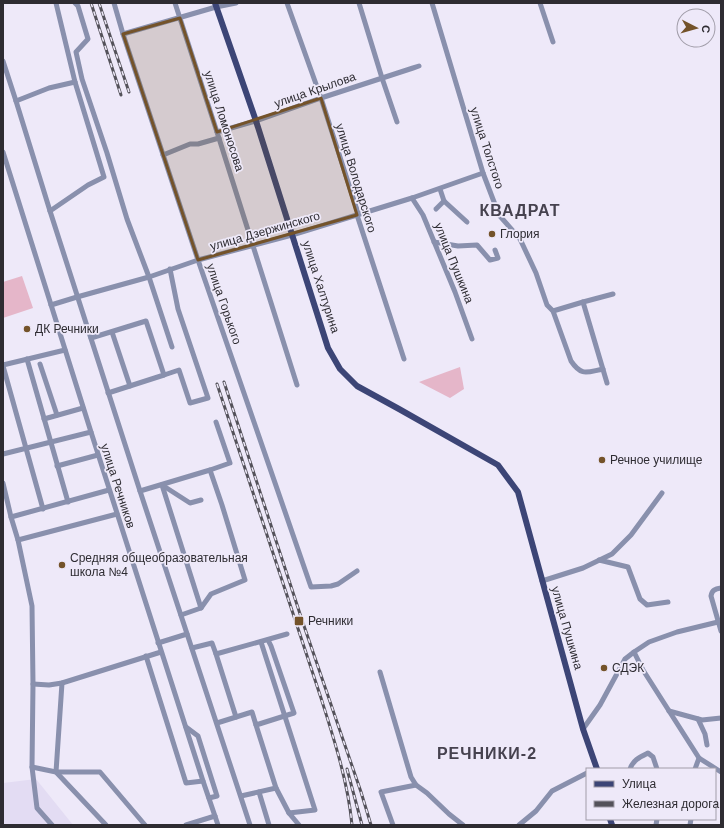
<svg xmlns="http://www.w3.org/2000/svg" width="724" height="828" font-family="Arial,sans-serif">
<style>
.built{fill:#e3dcf3}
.green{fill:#e5b6c9}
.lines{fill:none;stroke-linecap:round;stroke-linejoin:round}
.minor{stroke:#8990ad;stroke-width:5}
.major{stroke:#3c4576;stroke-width:6}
.rail-casing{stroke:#54525a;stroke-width:3}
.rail{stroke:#eee9f9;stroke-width:1.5;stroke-dasharray:4.5;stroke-linecap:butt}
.marked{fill:#74532a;fill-opacity:0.2;stroke:#74532a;stroke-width:3;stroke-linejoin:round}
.poi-dot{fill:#74532a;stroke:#eee9f9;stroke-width:1.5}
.labels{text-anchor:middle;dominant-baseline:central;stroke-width:3.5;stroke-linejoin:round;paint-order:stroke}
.street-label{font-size:12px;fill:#2e2c32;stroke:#eee9f9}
.poi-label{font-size:12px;fill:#2e2c32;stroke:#eee9f9;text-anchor:start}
.district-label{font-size:16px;font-weight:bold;letter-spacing:1px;fill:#46424f;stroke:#eee9f9}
</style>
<rect width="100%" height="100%" fill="#eee9f9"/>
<!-- built -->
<path class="built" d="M 36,779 L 73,825 L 3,825 L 3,783 Z"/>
<!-- green -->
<g class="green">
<path d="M 22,276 L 33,308 L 3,318 L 3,282 Z"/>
<path d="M 460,367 L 464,389 L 450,398 L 419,382 Z"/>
</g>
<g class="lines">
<!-- minor -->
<g class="minor">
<path d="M 75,3 L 78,6 L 88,39 L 76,52 L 82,79 L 107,153 L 127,219 L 149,277 L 172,347"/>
<path d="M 114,3 L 123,34 L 198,260 L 311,587 L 331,586 L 338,584 L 357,571"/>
<path d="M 175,3 L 217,132 L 297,385"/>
<path d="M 287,3 L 321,98 L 358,213 L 357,215 L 404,359"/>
<path d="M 359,3 L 382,78 L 397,122"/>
<path d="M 432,3 L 483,173 L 499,215 L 520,239 L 536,273 L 547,305 L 553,311 L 571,361 C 582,377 587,372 603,369"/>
<path d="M 540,3 L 553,42"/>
<path d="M 123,34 L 216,7 L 236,3"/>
<path d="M 3,61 L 16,101 L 50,211 L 140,491 L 250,825"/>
<path d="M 16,101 L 49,88 L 75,82"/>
<path d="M 217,132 L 256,121 L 321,98 L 413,68 L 419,66"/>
<path d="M 3,152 L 91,432 L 203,781 L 218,825"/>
<path d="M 163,155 L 190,144 L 198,144 L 219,138"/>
<path d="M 440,189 L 444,201 L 467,222"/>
<path d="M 412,198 L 423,215 L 455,292 L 472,339"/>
<path d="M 436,209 L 444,201"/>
<path d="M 50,211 L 88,185 L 104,177 L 75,82 L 56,3"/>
<path d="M 434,242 L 458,246 L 477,245 L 490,260 L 498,258 L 495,250"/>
<path d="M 583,302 L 607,383"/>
<path d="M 51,305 L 77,297 L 149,277 L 198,260 L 292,235 L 412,198 L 483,173"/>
<path d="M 553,311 L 583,302 L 613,294"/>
<path d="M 112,332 L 130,386"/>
<path d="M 91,338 L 146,321 L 164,375 L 108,393"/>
<path d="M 27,359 L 68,502"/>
<path d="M 40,364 L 57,415"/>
<path d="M 3,365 L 65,350"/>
<path d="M 3,366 L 43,509"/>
<path d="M 164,375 L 179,370 L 190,403 L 208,398 L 178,309 L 170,269"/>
<path d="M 44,419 L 83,408"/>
<path d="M 3,454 L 91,432"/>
<path d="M 57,466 L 98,455"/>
<path d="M 210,470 L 230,463 L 216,422"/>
<path d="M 3,483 L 11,517 L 18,540"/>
<path d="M 162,485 L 201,608"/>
<path d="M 162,485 L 190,503 L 201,500"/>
<path d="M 140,491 L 210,470 L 222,505 L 245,580 L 211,594 L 201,608 L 181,615"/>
<path d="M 11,517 L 109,490"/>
<path d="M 599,560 L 628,567 L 640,599 L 647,605 L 668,602"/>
<path d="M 542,581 L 583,568 L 612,554 L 631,535 L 662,493"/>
<path d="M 721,588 C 715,589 712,590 711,596 L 721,631"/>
<path d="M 158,643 L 187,634"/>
<path d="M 192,648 L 212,643 L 216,654 L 287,634"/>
<path d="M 634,652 L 643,670 L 699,758 L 721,772"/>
<path d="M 216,654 L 236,717"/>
<path d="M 146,656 L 186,783 L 203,781"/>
<path d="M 380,672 L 411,777 L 416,785 L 427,793 L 449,814 L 463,825"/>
<path d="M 62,683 L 56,772 L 100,772 L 145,825"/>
<path d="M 33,684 L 49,685 L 62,683 L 161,652"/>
<path d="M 669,711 L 702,720 L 721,718"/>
<path d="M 698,719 L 705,734 L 707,745"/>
<path d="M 217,723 L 252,712 L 256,725 L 294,713 L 271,646 L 268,640"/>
<path d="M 256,725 L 276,788"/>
<path d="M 186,727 L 198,736 L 217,796 L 209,798"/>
<path d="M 583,729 L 600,705 L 625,659 L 634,652 L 649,642 L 677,632 L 718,622"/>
<path d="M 32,767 L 56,772 L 106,825"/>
<path d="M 630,769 C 633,760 640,757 648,753 L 653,757 L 657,769"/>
<path d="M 695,769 L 699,758"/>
<path d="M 259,792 L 269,825"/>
<path d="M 241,796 L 276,788 L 289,813 L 315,810 L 261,642"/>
<path d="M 289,813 L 299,825"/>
<path d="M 52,825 L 37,808 L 32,767 L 33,684 L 32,606 L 18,540 L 117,514"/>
<path d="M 186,825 L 215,816"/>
<path d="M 393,825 L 381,792 L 416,785"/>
<path d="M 519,825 L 536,811 L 552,791 L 587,773"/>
<path d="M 656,825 L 657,819"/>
<path d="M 690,825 L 691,819"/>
</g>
<!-- major -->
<g class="major">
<path d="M 215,3 L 256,121 L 328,348 L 340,369 L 357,386 L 399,409 L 498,465 L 518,492 L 583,729 L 597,769"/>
<path d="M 610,819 L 612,825"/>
</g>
<defs>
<g id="rail">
<path d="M 91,3 L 121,95"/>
<path d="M 99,3 L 129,92"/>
<path d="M 224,382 L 302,620 L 361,792 L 371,825"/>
<path d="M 217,384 L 321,698 C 334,739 348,782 352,825"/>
<path d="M 347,769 L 362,825"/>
</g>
</defs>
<!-- rail casing -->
<use href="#rail" class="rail-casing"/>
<!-- rail -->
<use href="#rail" class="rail"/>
</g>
<!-- marked area -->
<path class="marked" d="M 180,18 L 217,132 L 321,98 L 357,215 L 198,260 L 123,34 Z"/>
<!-- markers -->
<g class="poi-dot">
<circle cx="492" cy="234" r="4"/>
<circle cx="27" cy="329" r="4"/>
<circle cx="602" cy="460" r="4"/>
<circle cx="62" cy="565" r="4"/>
<rect x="294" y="616" width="10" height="10" rx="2"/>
<circle cx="604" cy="668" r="4"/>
</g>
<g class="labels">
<!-- street labels -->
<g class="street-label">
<text transform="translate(315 90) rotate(-19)">улица Крылова</text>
<text transform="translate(224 121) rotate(72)">улица Ломоносова</text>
<text transform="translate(487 148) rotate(72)">улица Толстого</text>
<text transform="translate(356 178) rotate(73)">улица Володарского</text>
<text transform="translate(265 231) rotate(-16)">улица Дзержинского</text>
<text transform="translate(454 263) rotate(68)">улица Пушкина</text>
<text transform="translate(321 287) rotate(72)">улица Халтурина</text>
<text transform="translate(224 304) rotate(71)">улица Горького</text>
<text transform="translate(118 486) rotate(72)">улица Речников</text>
<text transform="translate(567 628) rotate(74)">улица Пушкина</text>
</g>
<!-- poi labels -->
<g class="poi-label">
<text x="500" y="234">Глория</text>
<text x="35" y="329">ДК Речники</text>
<text x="610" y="460">Речное училище</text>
<text x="70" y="558">Средняя общеобразовательная<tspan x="70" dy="14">школа №4</tspan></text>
<text x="308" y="621">Речники</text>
<text x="612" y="668">СДЭК</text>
</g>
<!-- district labels -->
<g class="district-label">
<text x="520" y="210">КВАДРАТ</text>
<text x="487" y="753">РЕЧНИКИ-2</text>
</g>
</g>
<!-- border -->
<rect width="724" height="828" fill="none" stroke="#2e2c32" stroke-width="8"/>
<!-- legend -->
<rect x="586" y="768" width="130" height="52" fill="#eee9f9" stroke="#a19da9"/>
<rect x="594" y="781" width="20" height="6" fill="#3c4576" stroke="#a19da9"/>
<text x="622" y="788" font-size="12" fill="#2e2c32">Улица</text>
<rect x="594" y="801" width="20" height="6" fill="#54525a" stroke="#a19da9"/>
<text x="622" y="808" font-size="12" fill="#2e2c32">Железная дорога</text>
<!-- north arrow -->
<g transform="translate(696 28) rotate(96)"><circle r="19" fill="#eee9f9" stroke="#a19da9"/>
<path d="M0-3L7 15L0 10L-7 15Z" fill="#74532a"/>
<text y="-6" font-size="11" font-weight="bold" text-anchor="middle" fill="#2e2c32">С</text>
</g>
</svg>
